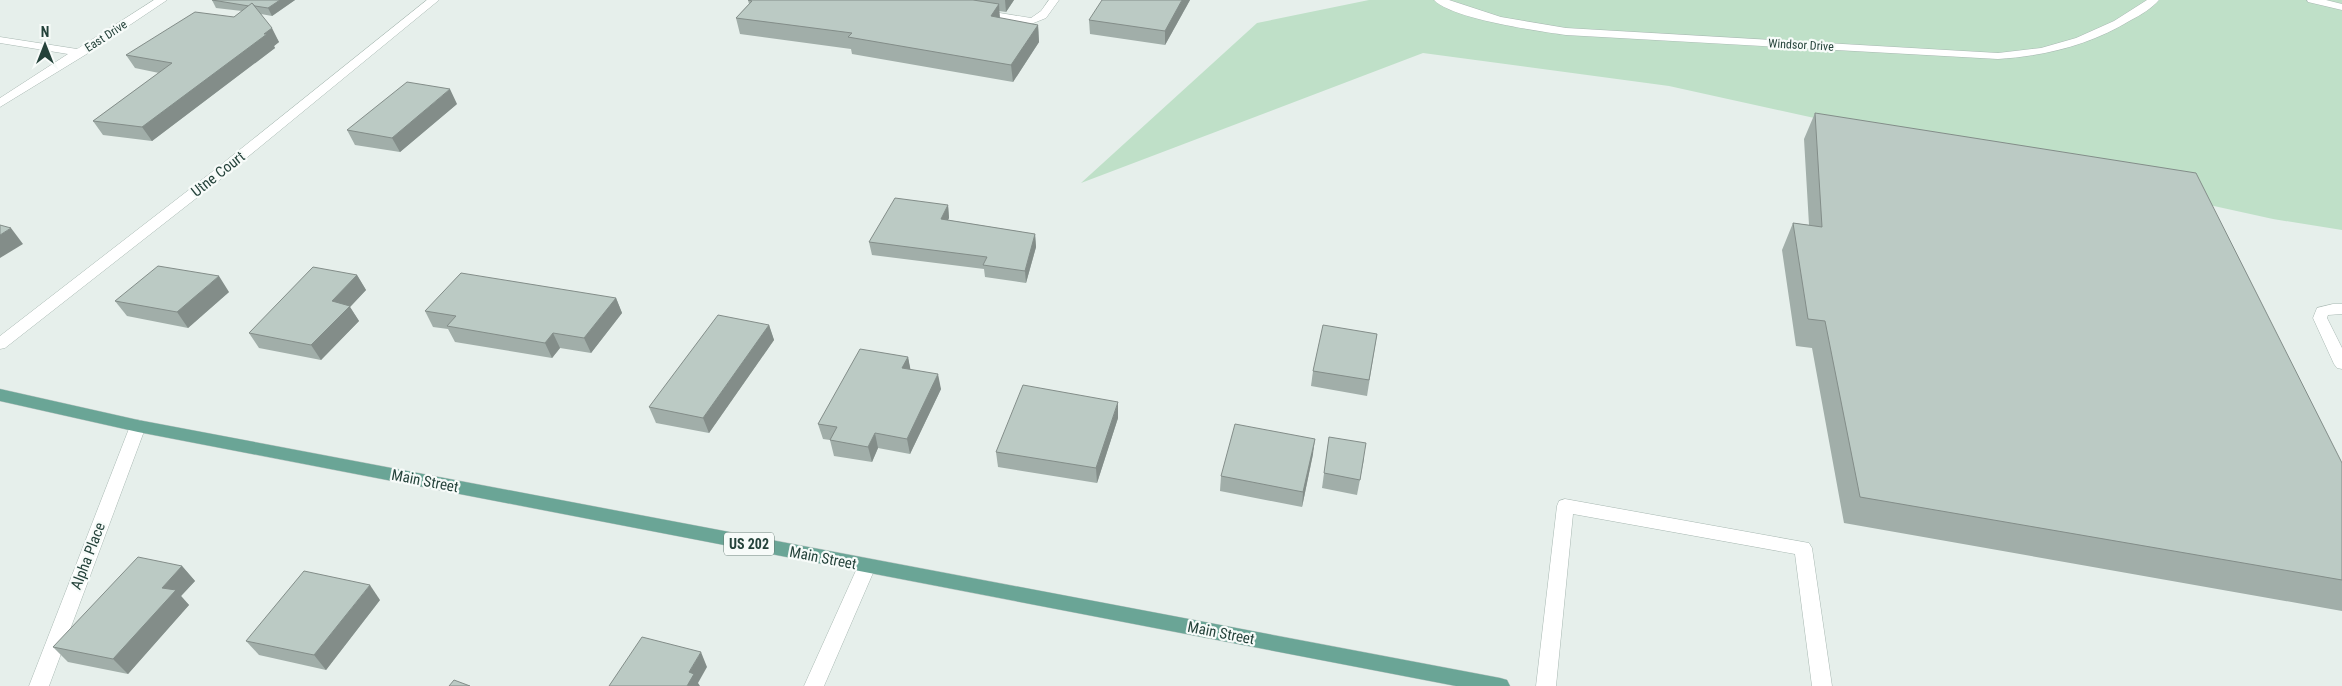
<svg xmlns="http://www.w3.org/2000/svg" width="2342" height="686" font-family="'Roboto Condensed',sans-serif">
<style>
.green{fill:#bfe0c8}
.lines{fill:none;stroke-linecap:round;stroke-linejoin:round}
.minor-casing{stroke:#a8b8b2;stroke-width:1}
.major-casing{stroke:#c2cac8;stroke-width:1}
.minor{fill:#fff;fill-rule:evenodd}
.major{fill:#6aa596;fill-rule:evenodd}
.wall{fill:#a1aea9}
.shaded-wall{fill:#838d89}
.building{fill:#bbcac4;stroke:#838d89}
.labels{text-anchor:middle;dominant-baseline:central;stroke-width:4.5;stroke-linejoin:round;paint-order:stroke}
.far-street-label{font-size:12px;fill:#24423a;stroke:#f7fbf9}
.shield{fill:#f7fbf9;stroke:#637a73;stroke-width:1}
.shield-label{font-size:14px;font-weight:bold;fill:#24423a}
.street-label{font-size:15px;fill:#24423a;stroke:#f7fbf9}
</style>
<rect width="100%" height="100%" fill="#e6efeb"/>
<!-- green -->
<path class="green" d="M 1369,0 L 2342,0 L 2342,230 L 2273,219 L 1669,86 L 1423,53 L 1081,183 L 1257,23 Z"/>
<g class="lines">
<defs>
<g id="minor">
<path d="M 154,0 L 167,0 L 85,55 L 0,107 L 0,98 L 68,54 L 0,43 L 0,37 L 77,49 Z"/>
<path d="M 427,0 L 439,0 L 222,178 L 5,348 L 0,349 L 0,336 L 212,172 Z"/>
<path d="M 1049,0 L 1059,0 L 1046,18 L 1031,24 L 981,16 L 975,13 L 981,10 L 1031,18 L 1041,11 Z"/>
<path d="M 1434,0 L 1449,0 L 1501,17 L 1566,28 L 1998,53 L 2041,48 L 2076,38 L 2114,21 L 2147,0 L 2159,0 C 2152,8 2141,15 2131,20 C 2090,45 2045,56 1998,59 L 1566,35 C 1538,31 1452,19 1434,0 Z"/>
<path d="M 2307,0 L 2326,0 L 2342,4 L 2342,10 L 2308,2 Z"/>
<path d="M 2333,304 L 2342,304 L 2342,314 L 2328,315 L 2327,318 L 2342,348 L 2342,369 L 2337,368 L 2334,364 L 2313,318 L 2317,308 Z"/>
<path d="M 138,420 L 144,422 L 146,426 L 49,686 L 29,686 L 130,426 L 132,422 Z"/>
<path d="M 1565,499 L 1809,543 L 1812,548 L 1832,686 L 1812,686 L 1795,554 L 1573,514 L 1556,686 L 1536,686 L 1557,506 L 1559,501 Z"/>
<path d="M 867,559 L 873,561 L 876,566 L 824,686 L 804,686 L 858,566 L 861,561 Z"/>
</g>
<path id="major" d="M 0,389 L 138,420 L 1500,678 L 1507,680 L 1510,686 L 1456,686 L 138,432 L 0,401 Z"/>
</defs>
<!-- minor casing -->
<use href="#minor" class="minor-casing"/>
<!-- major casing -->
<use href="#major" class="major-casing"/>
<!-- minor -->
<use href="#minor" class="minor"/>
<!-- major -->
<use href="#major" class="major"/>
</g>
<!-- wall -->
<g class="wall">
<path d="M 212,0 L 295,0 L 272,16 L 261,14 L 279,42 L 274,46 L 275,48 L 152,141 L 103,135 L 93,121 L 159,73 L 135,68 L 126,55 L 234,17 L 242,11 L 216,8 Z"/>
<path d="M 748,0 L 1014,0 L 1006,12 L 999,11 L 1000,18 L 1038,25 L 1039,42 L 1013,82 L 852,54 L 851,49 L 740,34 L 736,18 L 749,4 Z"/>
<path d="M 1190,0 L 1165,45 L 1090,34 L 1089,20 Z"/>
<path d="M 457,104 L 400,152 L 355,145 L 347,130 Z"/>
<path d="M 1815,113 L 2342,463 L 2342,611 L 1844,523 L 1812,348 L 1796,346 L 1782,250 L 1793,223 L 1809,225 L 1804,139 Z"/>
<path d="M 948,205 L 949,218 L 948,220 L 1035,234 L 1036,247 L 1026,283 L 985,277 L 984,269 L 872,255 L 869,242 Z"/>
<path d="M 357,275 L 366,290 L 350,307 L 359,321 L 321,360 L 259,348 L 249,333 Z"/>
<path d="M 229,292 L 188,328 L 127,316 L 115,301 Z"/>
<path d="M 616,298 L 622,313 L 591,353 L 560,348 L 552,358 L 455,342 L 448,329 L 433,327 L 425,311 Z"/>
<path d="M 769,325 L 774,340 L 709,433 L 656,423 L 649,407 Z"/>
<path d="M 1377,334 L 1367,396 L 1311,386 L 1313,371 Z"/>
<path d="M 908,357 L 910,369 L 941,389 L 910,454 L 878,448 L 872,462 L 834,456 L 830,440 L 823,439 L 818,424 Z"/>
<path d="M 1118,418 L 1097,483 L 998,467 L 996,452 Z"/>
<path d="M 1329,437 L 1364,459 L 1357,495 L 1322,488 Z"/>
<path d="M 1313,454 L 1302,507 L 1220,491 L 1221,476 Z"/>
<path d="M 182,566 L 195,581 L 181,596 L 189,605 L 128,674 L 68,662 L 53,647 Z"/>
<path d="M 380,600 L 326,670 L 259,655 L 246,641 Z"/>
</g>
<!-- shaded-wall -->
<g class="shaded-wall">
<path d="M 280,0 L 295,0 L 272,16 L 268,8 Z"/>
<path d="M 1005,0 L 1014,0 L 1006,12 Z"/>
<path d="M 1182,0 L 1190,0 L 1165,45 L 1165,31 Z"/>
<path d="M 999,4 L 1000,21 L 991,16 Z"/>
<path d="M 1038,25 L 1039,42 L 1013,82 L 1011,65 Z"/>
<path d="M 272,28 L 279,42 L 274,46 L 275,48 L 152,141 L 142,127 Z"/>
<path d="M 450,89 L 457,104 L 400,152 L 392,138 Z"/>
<path d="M 948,205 L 949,218 L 942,231 L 941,219 Z"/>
<path d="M 11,228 L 23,244 L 0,258 L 0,235 Z"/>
<path d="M 1035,234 L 1036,247 L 1026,283 L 1025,271 Z"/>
<path d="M 357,275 L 366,290 L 350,307 L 359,321 L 321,360 L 311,345 L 332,301 Z"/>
<path d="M 219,276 L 229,292 L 188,328 L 177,312 Z"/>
<path d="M 616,298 L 622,313 L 591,353 L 584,338 Z"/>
<path d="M 769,325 L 774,340 L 709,433 L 703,418 Z"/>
<path d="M 553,333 L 560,348 L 552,358 L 545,343 Z"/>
<path d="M 908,357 L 911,372 L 902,368 Z"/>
<path d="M 938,374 L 941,389 L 910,454 L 907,439 Z"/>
<path d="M 1118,402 L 1118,418 L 1097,483 L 1096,468 Z"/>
<path d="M 875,433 L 878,448 L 872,462 L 868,447 Z"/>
<path d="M 1315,439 L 1313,454 L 1302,507 L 1303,492 Z"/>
<path d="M 182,566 L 195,581 L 181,596 L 189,605 L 128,674 L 113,659 L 162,588 Z"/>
<path d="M 370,585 L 380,600 L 326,670 L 314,655 Z"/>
<path d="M 701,652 L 707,667 L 698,683 L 700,686 L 687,686 L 689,672 Z"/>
</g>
<!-- building -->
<g class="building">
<path d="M 212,0 L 280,0 L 268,8 L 255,6 L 252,3 L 249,6 Z"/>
<path d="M 748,0 L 973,0 L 999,4 L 991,16 L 1038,25 L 1011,65 L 848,37 L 852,33 L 736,18 L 752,1 Z"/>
<path d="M 1102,0 L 1182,0 L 1165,31 L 1089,20 Z"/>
<path d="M 252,3 L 272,28 L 264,34 L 267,34 L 142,127 L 93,121 L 172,63 L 126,55 L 195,12 L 234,17 Z"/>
<path d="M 407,82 L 450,89 L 392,138 L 347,130 Z"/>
<path d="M 1815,113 L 2196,173 L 2342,463 L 2342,580 L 1860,497 L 1825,321 L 1808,319 L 1793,223 L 1822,227 Z"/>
<path d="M 895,198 L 948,205 L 941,219 L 1035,234 L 1025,271 L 983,265 L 987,257 L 869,242 Z"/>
<path d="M 0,225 L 11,228 L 0,235 Z"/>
<path d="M 158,266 L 219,276 L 177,312 L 115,301 Z"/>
<path d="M 313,267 L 357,275 L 332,301 L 350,306 L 311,345 L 249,333 Z"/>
<path d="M 461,273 L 616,298 L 584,338 L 553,333 L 545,343 L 447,326 L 456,316 L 425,311 Z"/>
<path d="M 718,315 L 769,325 L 703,418 L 649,407 Z"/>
<path d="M 1323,325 L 1377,334 L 1369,380 L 1313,371 Z"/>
<path d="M 860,349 L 908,357 L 902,368 L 938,374 L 907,439 L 875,433 L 868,447 L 830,440 L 837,427 L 818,424 Z"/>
<path d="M 1023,385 L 1118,402 L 1096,468 L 996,452 Z"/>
<path d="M 1235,424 L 1315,439 L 1303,492 L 1221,476 Z"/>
<path d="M 1329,437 L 1366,443 L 1360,480 L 1324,473 Z"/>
<path d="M 138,557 L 182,566 L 162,588 L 176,590 L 113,659 L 53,647 Z"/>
<path d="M 304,571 L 370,585 L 314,655 L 246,641 Z"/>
<path d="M 642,637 L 701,652 L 689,672 L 694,674 L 687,686 L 609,686 Z"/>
<path d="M 454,680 L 470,686 L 449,686 Z"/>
</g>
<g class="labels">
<!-- far-street labels -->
<g class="far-street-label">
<text transform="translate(106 36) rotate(-33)">East Drive</text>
<text transform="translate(1801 45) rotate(3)">Windsor Drive</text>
</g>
<!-- shield labels -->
<rect class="shield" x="724" y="532.5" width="50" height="23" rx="4"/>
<g class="shield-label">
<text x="749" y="544">US 202</text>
</g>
<!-- street labels -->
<g class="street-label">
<text transform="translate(218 174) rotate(-38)">Utne Court</text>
<text transform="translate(425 481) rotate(11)">Main Street</text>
<text transform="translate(88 556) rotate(-69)">Alpha Place</text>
<text transform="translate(823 558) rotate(11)">Main Street</text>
<text transform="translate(1221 633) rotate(11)">Main Street</text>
</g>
</g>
<!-- north arrow -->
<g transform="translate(45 45)" stroke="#f7fbf9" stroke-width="4" paint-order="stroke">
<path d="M0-4L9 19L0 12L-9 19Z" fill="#24423a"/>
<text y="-8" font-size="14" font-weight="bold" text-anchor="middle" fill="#24423a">N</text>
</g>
</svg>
